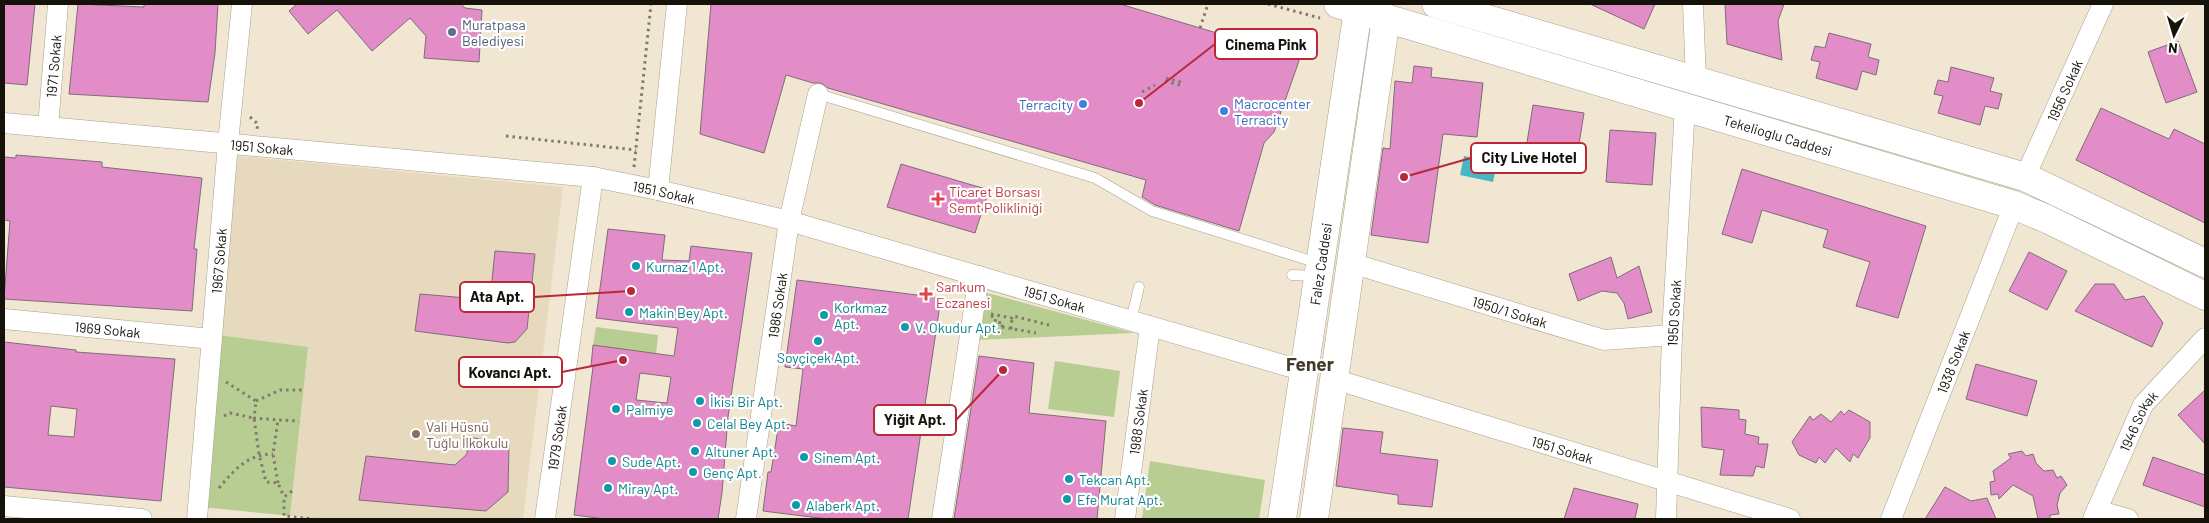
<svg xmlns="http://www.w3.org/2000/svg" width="2209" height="523" font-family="Barlow,sans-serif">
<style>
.built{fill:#e7d9bd}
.green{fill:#b7cd92}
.water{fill:#47b8c3}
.building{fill:#e28dc8;stroke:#7f6c79;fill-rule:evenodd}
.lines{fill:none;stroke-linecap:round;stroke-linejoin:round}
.lane-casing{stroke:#a9a08c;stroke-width:11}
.street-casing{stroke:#a9a08c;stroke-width:21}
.secondary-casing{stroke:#a9a08c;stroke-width:29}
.primary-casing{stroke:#a9a08c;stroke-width:29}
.path{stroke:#817a6c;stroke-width:3;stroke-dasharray:2.5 4;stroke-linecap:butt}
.lane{stroke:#fff;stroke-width:10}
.street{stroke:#fff;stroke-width:20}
.secondary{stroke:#fff;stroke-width:28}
.primary{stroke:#fff;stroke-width:28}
.service-dot{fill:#5c6f8a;stroke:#fff;stroke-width:2}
.shop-dot{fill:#3f7fe0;stroke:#fff;stroke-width:2}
.health-dot{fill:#e0444e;stroke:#fff;stroke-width:2}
.culture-dot{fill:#0f9aa8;stroke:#fff;stroke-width:2}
.education-dot{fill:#8d6e63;stroke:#fff;stroke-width:2}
.labels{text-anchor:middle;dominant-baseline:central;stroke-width:4.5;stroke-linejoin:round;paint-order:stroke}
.service-label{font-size:14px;fill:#4e5e75;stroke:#fff;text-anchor:start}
.street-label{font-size:14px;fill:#15120a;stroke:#fff}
.shop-label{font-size:14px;fill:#366cbe;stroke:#fff;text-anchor:start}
.health-label{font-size:14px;fill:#be3a42;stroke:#fff;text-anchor:start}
.culture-label{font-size:14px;fill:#0d838f;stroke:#fff;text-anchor:start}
.education-label{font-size:14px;fill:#785e54;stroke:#fff;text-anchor:start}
.district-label{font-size:19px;font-weight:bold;fill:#433a29;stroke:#fff}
.leader{fill:none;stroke:#b92837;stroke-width:2}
.callout-dot{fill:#b92837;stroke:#fff;stroke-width:2}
.callout{fill:#fff;stroke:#b92837;stroke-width:2}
.callout-label{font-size:15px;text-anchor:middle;font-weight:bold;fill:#15120a}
</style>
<rect width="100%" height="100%" fill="#f1e6d1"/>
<!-- built -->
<path class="built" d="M 237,156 L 563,187 L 523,519 L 314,519 L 290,516 L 308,347 L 219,335 Z"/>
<!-- green -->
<g class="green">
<path d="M 986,293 L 995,295 L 1134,333 L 977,340 Z"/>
<path d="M 596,327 L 658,335 L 656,354 L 593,345 Z"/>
<path d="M 219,335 L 308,347 L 290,516 L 202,507 Z"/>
<path d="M 1055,361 L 1120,371 L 1114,417 L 1048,409 Z"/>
<path d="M 1150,461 L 1265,480 L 1259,519 L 1142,519 Z"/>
</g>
<!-- water -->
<path class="water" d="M 1464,156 L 1497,163 L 1493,182 L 1460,175 Z"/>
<!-- building -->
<g class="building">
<path d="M 4,4 L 35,4 L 27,85 L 4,83 Z"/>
<path d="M 78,4 L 144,7 L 144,4 L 218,4 L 215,53 L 208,102 L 69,94 Z"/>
<path d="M 297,4 L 461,4 L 465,8 L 482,10 L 479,62 L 424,58 L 426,36 L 410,18 L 372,51 L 337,10 L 308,34 L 289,11 Z"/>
<path d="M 711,4 L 1120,4 L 1300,58 L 1274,132 L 1264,143 L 1239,231 L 1155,205 L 1142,197 L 1146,180 L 828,88 L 821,83 L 813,83 L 786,75 L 764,153 L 700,134 Z"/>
<path d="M 1590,4 L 1655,4 L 1644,29 Z"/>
<path d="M 1725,4 L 1784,4 L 1778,21 L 1782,60 L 1727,44 Z"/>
<path d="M 1829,33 L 1871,44 L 1868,57 L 1879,60 L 1876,75 L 1862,71 L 1857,90 L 1816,78 L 1820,62 L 1811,60 L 1815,46 L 1825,48 Z"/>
<path d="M 2178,41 L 2197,92 L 2166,103 L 2148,52 Z"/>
<path d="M 1414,66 L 1432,68 L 1431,77 L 1483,83 L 1477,137 L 1443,134 L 1428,243 L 1371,235 L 1383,148 L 1390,149 L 1395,81 L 1412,83 Z"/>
<path d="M 1951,67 L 1994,78 L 1990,91 L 2002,94 L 1998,109 L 1985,106 L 1980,125 L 1938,113 L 1943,96 L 1934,94 L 1938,80 L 1948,82 Z"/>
<path d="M 1533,105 L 1584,113 L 1575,169 L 1524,161 Z"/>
<path d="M 2101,108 L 2169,139 L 2174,129 L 2205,144 L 2205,223 L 2076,160 Z"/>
<path d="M 1610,130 L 1656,133 L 1652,185 L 1606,182 Z"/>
<path d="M 16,155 L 102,162 L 102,167 L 202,178 L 194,249 L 197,249 L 192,311 L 4,299 L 10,221 L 4,220 L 4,157 L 16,158 Z"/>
<path d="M 901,164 L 989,190 L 975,233 L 887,207 Z"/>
<path d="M 1742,169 L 1926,226 L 1898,318 L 1856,306 L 1870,262 L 1823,247 L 1828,230 L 1762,210 L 1752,243 L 1722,234 Z"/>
<path d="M 608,229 L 665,235 L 662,260 L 689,261 L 691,246 L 752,253 L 728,417 L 722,493 L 718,519 L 605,519 L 574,515 L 593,367 L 591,366 L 593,345 L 674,356 L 678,328 L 596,318 ZM 640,373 L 671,377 L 667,403 L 636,400 Z"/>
<path d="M 495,251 L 535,254 L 527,329 L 515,342 L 508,343 L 415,331 L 420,294 L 478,299 L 491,290 Z"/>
<path d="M 2029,252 L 2067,271 L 2047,310 L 2009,291 Z"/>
<path d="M 1611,257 L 1617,278 L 1639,266 L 1652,312 L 1628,319 L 1624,303 L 1617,293 L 1602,291 L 1578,301 L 1569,274 Z"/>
<path d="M 797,280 L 941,298 L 908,519 L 827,519 L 763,511 L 768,472 L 771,472 L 779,423 L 796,426 L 803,369 L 785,367 Z"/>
<path d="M 2095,284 L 2114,284 L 2125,300 L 2144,296 L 2163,323 L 2152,347 L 2075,311 Z"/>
<path d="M 4,342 L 76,350 L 76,352 L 175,359 L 161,501 L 4,487 ZM 51,406 L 77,409 L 74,437 L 48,435 Z"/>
<path d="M 979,356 L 1034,363 L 1029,413 L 1106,421 L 1097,519 L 954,519 Z"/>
<path d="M 1976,364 L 2037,381 L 2027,416 L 1966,399 Z"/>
<path d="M 2205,390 L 2205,444 L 2178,415 Z"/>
<path d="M 1701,407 L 1739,410 L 1739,419 L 1746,420 L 1745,434 L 1759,437 L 1758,444 L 1768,444 L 1764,468 L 1756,466 L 1753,476 L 1720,475 L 1724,450 L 1702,447 Z"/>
<path d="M 1849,410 L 1870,422 L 1870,438 L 1858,458 L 1853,454 L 1850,462 L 1836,448 L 1825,463 L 1819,457 L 1816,463 L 1799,455 L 1792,442 L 1810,416 L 1813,420 L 1821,414 L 1831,422 L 1841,411 L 1844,415 Z"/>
<path d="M 1343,428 L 1383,432 L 1380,453 L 1438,460 L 1432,507 L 1398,504 L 1398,495 L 1336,486 Z"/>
<path d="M 468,437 L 509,444 L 508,492 L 486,511 L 359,500 L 366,456 L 455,465 L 467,454 Z"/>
<path d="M 2022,451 L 2026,456 L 2033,454 L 2036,463 L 2044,471 L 2053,470 L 2057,478 L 2061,476 L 2067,485 L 2060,493 L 2057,505 L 2059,514 L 2050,515 L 2050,519 L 2038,519 L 2033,496 L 2013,485 L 1999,499 L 1998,494 L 1991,495 L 1990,482 L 1995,481 L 1993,471 L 2011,458 L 2008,454 Z"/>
<path d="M 2153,457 L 2205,475 L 2205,507 L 2143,485 Z"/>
<path d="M 1945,487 L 1971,501 L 1987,498 L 1996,519 L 1925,519 Z"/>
<path d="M 1574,488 L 1638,504 L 1635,519 L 1564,519 Z"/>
</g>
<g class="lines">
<defs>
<g id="lane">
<path d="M 818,94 L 1095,178 L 1152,211 L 1318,263"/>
<path d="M 1292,275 L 1317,276"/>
<path d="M 1131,321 L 1139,287"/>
</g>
<g id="street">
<path d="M 1693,4 L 1696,81"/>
<path id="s1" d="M 4,123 L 593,177 L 658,190 L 789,221 L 1304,371"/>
<path id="s2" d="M 48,127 L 58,4"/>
<path id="s3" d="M 2025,177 L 2103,4"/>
<path d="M 658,190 L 677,4"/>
<path id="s4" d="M 1351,263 L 1604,340 L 1672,335"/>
<path id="s5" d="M 4,319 L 212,339"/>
<path id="s6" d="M 1334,379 L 1790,519"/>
<path d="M 4,506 L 142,519"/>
<path d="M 2097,510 L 2128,519"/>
<path id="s7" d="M 197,519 L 228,143 L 242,4"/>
<path id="s8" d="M 545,519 L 593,177"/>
<path id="s9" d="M 746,519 L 789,221 L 818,94"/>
<path d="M 942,519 L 979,276"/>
<path id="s10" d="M 1125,519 L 1150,326"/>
<path id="s11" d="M 1666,519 L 1672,335 L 1685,106"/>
<path id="s12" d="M 1891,519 L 2014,205"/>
<path id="s13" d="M 2093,519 L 2143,405 L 2205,338"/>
</g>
<g id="secondary">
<path id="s14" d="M 1282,519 L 1358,10"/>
<path d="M 1314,519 L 1386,18"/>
</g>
<g id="primary">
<path id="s15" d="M 1338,4 L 2014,205 L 2047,219 L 2205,296"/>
<path d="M 1436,4 L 2025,177 L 2205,263"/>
</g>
</defs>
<!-- lane casing -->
<use href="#lane" class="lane-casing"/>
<!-- street casing -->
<use href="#street" class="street-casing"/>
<!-- secondary casing -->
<use href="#secondary" class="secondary-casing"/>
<!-- primary casing -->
<use href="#primary" class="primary-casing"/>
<!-- path -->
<g class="path">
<path d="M 1268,4 L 1320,18"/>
<path d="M 1200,28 L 1208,4"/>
<path d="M 1166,78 L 1184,83"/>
<path d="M 1165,81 L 1183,86"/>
<path d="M 1142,92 L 1155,85"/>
<path d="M 250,117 L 258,124 L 257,129"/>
<path d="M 506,136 L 636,150"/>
<path d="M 634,167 L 651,4"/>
<path d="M 991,314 L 1012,318 L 1013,316 L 1049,325"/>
<path d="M 991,316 L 996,318 L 995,322 L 1003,323 L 1000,336"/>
<path d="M 1002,327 L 1036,333"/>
<path d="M 1011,329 L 1012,318"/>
<path d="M 226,382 L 256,401 L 254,418 L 278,420"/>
<path d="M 256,401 L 280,390 L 302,390"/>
<path d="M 224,416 L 230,413 L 254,418 L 259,454 L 266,482 L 278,483 L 284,497"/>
<path d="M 278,483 L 273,454 L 278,420 L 299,421"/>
<path d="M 219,488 C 234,470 248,454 273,454"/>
<path d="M 292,491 L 284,497 L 284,516 L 314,519"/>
</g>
<!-- lane -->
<use href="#lane" class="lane"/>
<!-- street -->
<use href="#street" class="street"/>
<!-- secondary -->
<use href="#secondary" class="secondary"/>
<!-- primary -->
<use href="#primary" class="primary"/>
</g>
<!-- markers -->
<circle class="service-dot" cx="452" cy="32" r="5"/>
<g class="shop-dot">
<circle cx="1083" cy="104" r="5"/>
<circle cx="1224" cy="111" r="5"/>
</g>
<g class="health-dot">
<path d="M935.5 191.5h5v5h5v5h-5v5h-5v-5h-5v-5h5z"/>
<path d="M923.5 286.5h5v5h5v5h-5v5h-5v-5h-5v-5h5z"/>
</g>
<g class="culture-dot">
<circle cx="636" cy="266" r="5"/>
<circle cx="629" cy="312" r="5"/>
<circle cx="824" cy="315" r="5"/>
<circle cx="905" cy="327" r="5"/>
<circle cx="818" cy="341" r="5"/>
<circle cx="700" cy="401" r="5"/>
<circle cx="616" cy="409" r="5"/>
<circle cx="697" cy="423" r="5"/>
<circle cx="695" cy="451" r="5"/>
<circle cx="804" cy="457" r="5"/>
<circle cx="612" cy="461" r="5"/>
<circle cx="693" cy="472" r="5"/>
<circle cx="1069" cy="479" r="5"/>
<circle cx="608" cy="488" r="5"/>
<circle cx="1067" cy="499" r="5"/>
<circle cx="796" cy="505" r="5"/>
</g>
<circle class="education-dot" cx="416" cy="434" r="5"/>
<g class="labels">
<!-- service labels -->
<g class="service-label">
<text x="462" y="24">Muratpasa<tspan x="462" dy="16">Belediyesi</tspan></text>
</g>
<!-- street labels -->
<g class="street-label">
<text stroke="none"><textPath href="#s2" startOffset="61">1971 Sokak</textPath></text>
<text stroke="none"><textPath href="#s3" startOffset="95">1956 Sokak</textPath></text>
<text stroke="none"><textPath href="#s15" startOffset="459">Tekelioglu Caddesi</textPath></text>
<text stroke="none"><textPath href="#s1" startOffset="259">1951 Sokak</textPath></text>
<text stroke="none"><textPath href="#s1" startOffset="664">1951 Sokak</textPath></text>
<text stroke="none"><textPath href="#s7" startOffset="259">1967 Sokak</textPath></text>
<text stroke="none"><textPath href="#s14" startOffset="258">Falez Caddesi</textPath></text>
<text stroke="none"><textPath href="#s1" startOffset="1069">1951 Sokak</textPath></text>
<text stroke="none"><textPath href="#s9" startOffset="216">1986 Sokak</textPath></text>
<text stroke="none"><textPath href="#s4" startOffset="166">1950/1 Sokak</textPath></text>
<text stroke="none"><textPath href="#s11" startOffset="206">1950 Sokak</textPath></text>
<text stroke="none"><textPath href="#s5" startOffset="104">1969 Sokak</textPath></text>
<text stroke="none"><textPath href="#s12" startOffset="169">1938 Sokak</textPath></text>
<text stroke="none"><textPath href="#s10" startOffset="98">1988 Sokak</textPath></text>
<text stroke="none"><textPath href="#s13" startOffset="108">1946 Sokak</textPath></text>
<text stroke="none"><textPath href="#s8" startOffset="82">1979 Sokak</textPath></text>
<text stroke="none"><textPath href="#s6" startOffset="239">1951 Sokak</textPath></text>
</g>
<!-- shop labels -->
<g class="shop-label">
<text x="1234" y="103">Macrocenter<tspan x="1234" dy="16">Terracity</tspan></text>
<text x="1073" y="104" text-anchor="end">Terracity</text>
</g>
<!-- health labels -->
<g class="health-label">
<text x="949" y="191">Ticaret Borsası<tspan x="949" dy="16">Semt Polikliniği</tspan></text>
<text x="936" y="286">Sarıkum<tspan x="936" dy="16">Eczanesi</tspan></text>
</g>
<!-- culture labels -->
<g class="culture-label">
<text x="646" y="266">Kurnaz 1 Apt.</text>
<text x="834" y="307">Korkmaz<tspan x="834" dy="16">Apt.</tspan></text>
<text x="639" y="312">Makin Bey Apt.</text>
<text x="915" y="327">V. Okudur Apt.</text>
<text x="818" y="357" text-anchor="middle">Soyçiçek Apt.</text>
<text x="710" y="401">İkisi Bir Apt.</text>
<text x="626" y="409">Palmiye</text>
<text x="707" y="423">Celal Bey Apt.</text>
<text x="705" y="451">Altuner Apt.</text>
<text x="814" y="457">Sinem Apt.</text>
<text x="622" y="461">Sude Apt.</text>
<text x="703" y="472">Genç Apt.</text>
<text x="1079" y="479">Tekcan Apt.</text>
<text x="618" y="488">Miray Apt.</text>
<text x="1077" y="499">Efe Murat Apt.</text>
<text x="806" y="505">Alaberk Apt.</text>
</g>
<!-- education labels -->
<g class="education-label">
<text x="426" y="426">Vali Hüsnü<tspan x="426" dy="16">Tuğlu İlkokulu</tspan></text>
</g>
<!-- district labels -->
<g class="district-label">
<text x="1310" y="363">Fener</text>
</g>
</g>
<!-- callouts -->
<path class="leader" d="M1139 103L1215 44M1404 177L1471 158M631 291L534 297M623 360L562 372M1003 370L956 420"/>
<g class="callout-dot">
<circle cx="1139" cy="103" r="5"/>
<circle cx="1404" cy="177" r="5"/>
<circle cx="631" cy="291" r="5"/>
<circle cx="623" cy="360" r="5"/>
<circle cx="1003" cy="370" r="5"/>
</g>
<g class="callout">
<rect x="1215" y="29" width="102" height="30" rx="5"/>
<rect x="1471" y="143" width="115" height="30" rx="5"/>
<rect x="460" y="282" width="74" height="30" rx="5"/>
<rect x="459" y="357" width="103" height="30" rx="5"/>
<rect x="874" y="405" width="82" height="30" rx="5"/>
</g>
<g class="callout-label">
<text x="1266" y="50">Cinema Pink</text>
<text x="1529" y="163">City Live Hotel</text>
<text x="497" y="302">Ata Apt.</text>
<text x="510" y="378">Kovancı Apt.</text>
<text x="915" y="425">Yiğit Apt.</text>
</g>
<!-- border -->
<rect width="2209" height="523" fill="none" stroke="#15120a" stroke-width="10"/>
<!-- north arrow -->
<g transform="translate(2174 35) rotate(185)" stroke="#ffffff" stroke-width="4" paint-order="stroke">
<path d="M0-4L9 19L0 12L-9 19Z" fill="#15120a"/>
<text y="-8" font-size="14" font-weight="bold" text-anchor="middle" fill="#15120a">N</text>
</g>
</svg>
